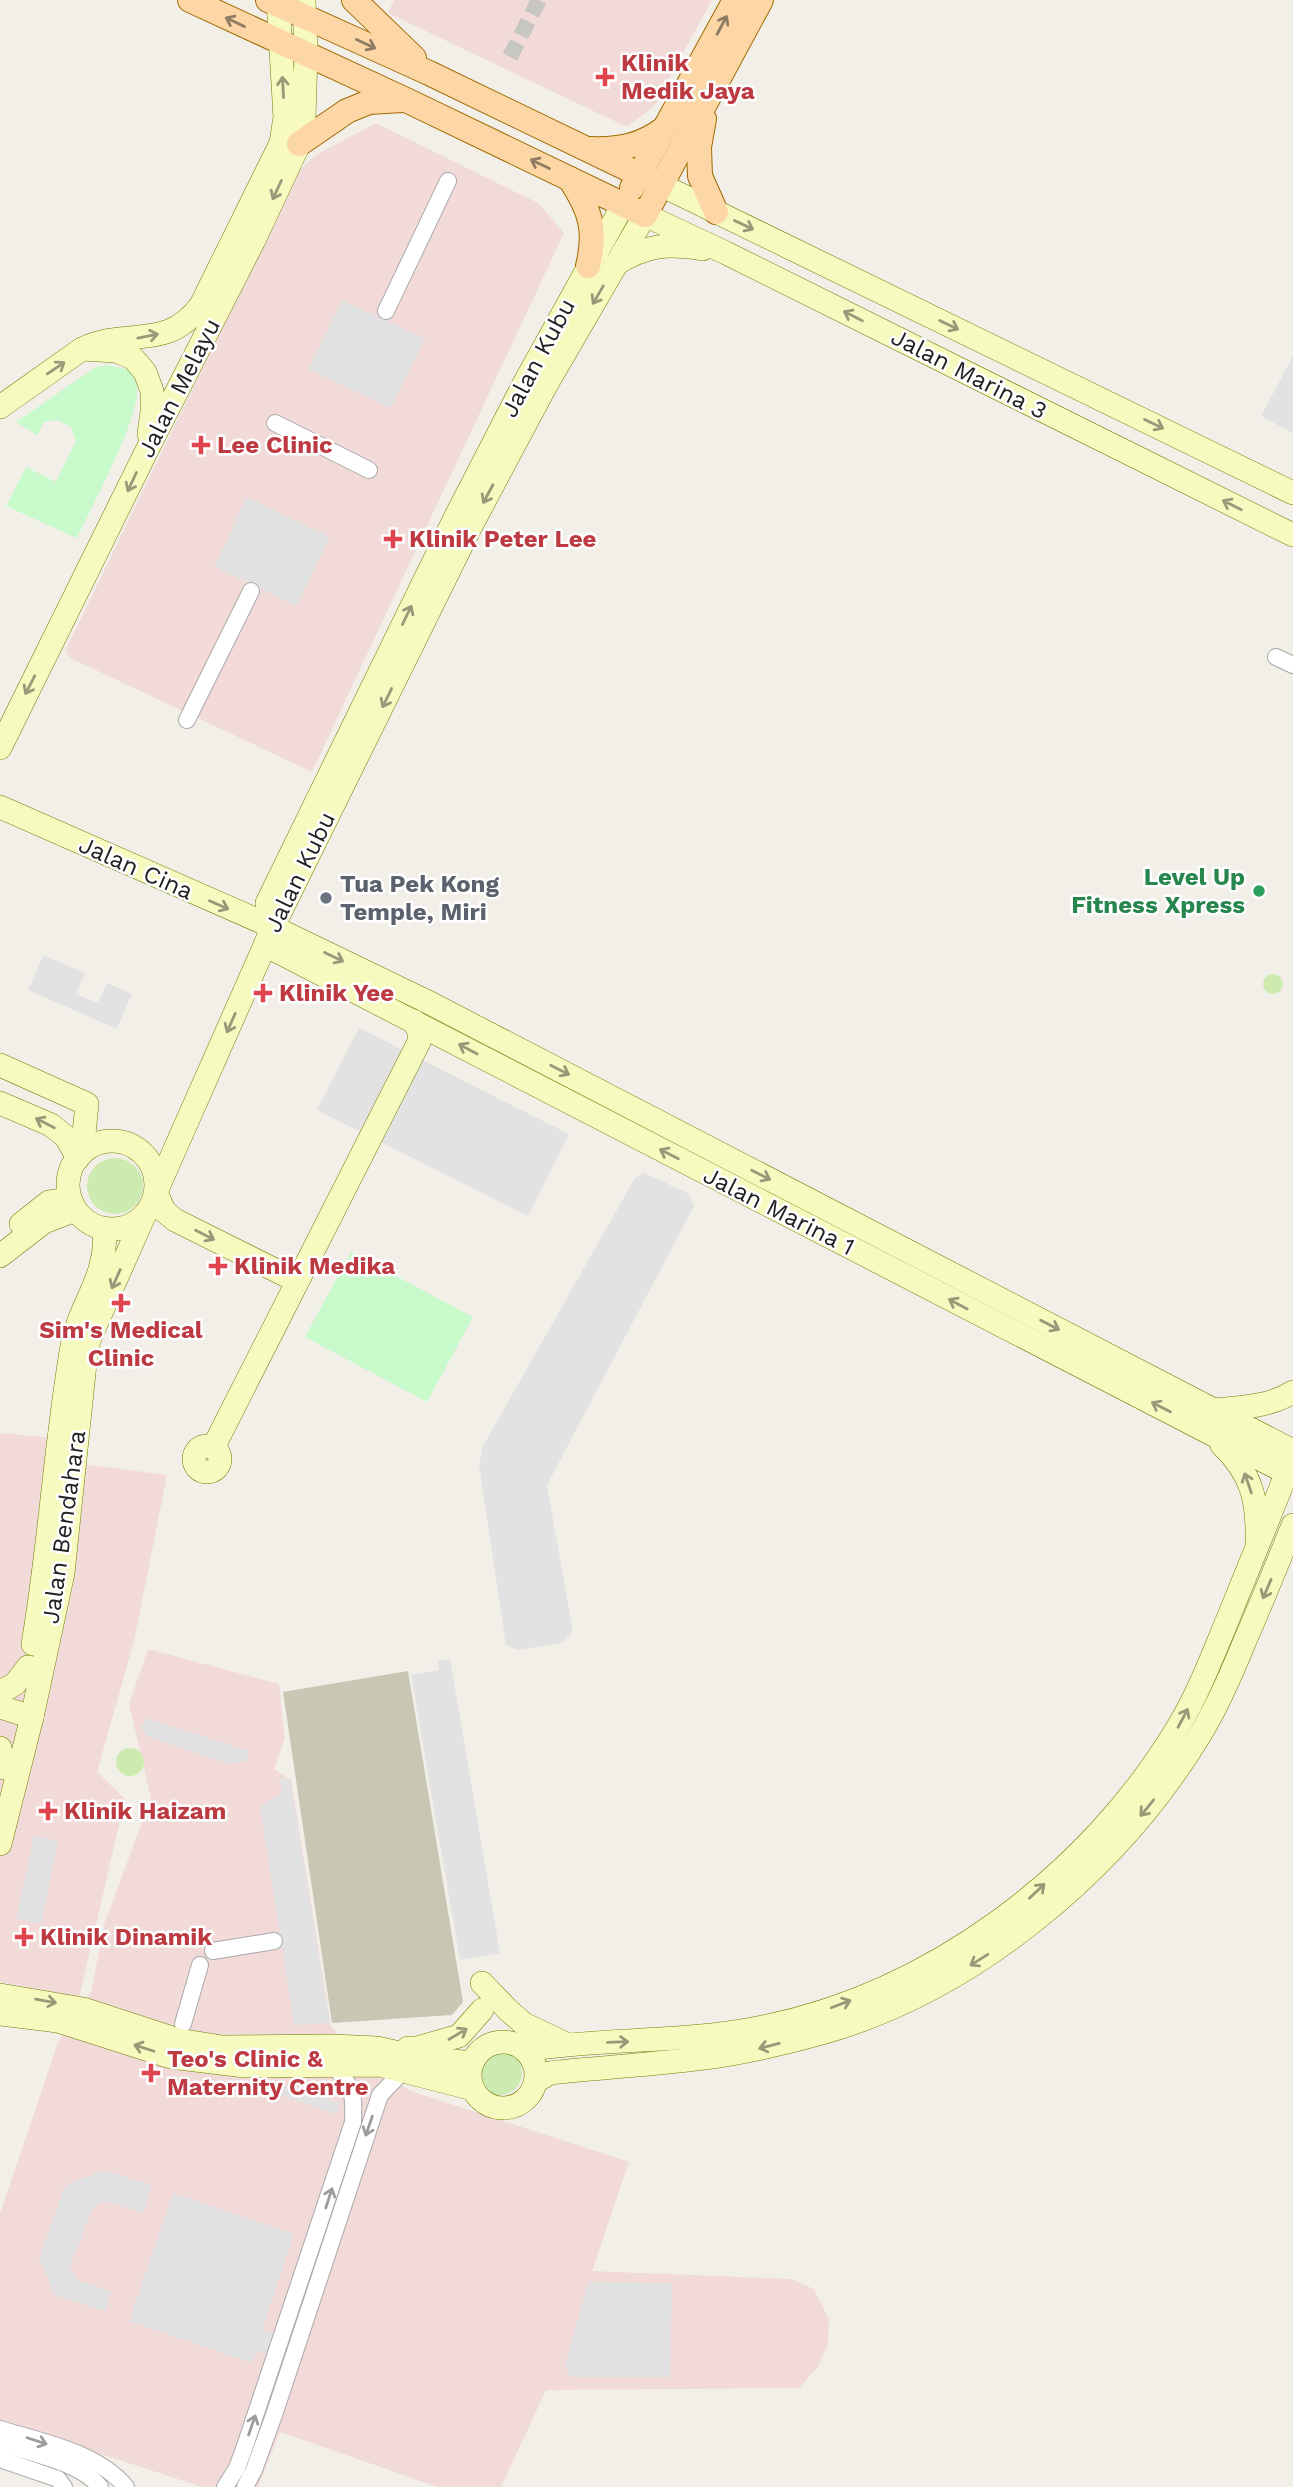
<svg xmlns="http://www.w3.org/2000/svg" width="1293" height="2487" font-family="'Work Sans',sans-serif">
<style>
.commercial{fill:#f2dad9}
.construction{fill:#c7c7b4}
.grass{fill:#cdebb0}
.park{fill:#c8facc}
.parking{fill:#e2e2e2}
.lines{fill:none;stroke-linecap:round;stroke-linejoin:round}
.street-tunnel{stroke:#c8c6c1;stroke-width:16;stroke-dasharray:16 8;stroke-linecap:butt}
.street-casing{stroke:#a9a9a9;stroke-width:18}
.secondary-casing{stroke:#707d05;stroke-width:24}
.primary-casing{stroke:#a06b00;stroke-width:26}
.street{stroke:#fff;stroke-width:16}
.secondary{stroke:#f7fabf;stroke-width:23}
.primary{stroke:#fcd6a4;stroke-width:24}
.oneway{stroke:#8f7c63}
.oneway2{stroke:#979978}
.oneway3{stroke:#9c9c9c}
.health-dot{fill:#e0444e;stroke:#fff;stroke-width:2.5}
.leisure-dot{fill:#2e9e5b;stroke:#fff;stroke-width:2.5}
.worship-dot{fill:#6b7280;stroke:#fff;stroke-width:2.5}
.labels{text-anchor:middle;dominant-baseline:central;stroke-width:5;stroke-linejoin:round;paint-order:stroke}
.health-label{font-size:24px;font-weight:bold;fill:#be3a42;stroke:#fff;text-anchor:start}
.street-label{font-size:24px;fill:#222;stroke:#fff}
.leisure-label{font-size:24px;font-weight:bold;fill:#27864d;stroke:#fff;text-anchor:end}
.worship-label{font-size:24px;font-weight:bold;fill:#5b616d;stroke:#fff;text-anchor:start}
</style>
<rect width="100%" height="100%" fill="#f2efe9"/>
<!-- commercial -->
<g class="commercial">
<path d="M 394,0 L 712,0 L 655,105 L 627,127 L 388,13 Z"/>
<path d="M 376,123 L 538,203 L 564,233 L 312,772 L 70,658 L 65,651 L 298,172 L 316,155 Z"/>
<path d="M 0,1433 L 54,1438 L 52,1460 L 167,1475 L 134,1641 L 97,1772 L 125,1799 L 79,1998 L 0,1982 Z"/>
<path d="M 148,1649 L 279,1684 L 285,1738 L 274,1769 L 291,1780 L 331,2026 L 361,2061 L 411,2091 L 629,2162 L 592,2271 L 791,2279 L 814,2289 L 829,2319 L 828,2344 L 818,2367 L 799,2388 L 546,2390 L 501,2487 L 438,2487 L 280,2432 L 258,2487 L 202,2487 L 0,2421 L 0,2214 L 58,2042 L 91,1992 L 105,1922 L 151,1798 L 129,1704 Z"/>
</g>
<!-- construction -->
<path class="construction" d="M 408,1671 L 463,2002 L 452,2015 L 332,2023 L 283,1692 Z"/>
<!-- grass -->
<g class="grass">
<circle cx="1273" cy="984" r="10"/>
<circle cx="115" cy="1186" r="28"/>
<circle cx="130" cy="1762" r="14"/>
<circle cx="500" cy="2073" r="22"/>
</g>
<!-- park -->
<g class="park">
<path d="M 108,365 L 127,369 C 132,375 136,380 137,388 C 141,415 91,508 77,538 L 6,506 L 26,467 L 56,482 L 76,441 L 71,427 L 57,420 L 44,422 L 37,435 L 16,422 L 96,367 Z"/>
<path d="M 351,1252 L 473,1317 L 427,1402 L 305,1337 Z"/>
</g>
<!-- parking -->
<g class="parking">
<path d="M 342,300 L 425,339 L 391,408 L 308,369 Z"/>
<path d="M 1293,356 L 1293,433 L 1261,416 Z"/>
<path d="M 247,497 L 330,537 L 297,606 L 214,567 Z"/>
<path d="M 43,955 L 85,973 L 76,994 L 98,1003 L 107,983 L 132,994 L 117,1029 L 28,990 Z"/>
<path d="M 359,1028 L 569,1134 L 528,1216 L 317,1110 Z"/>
<path d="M 645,1173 L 689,1194 L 694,1206 L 547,1485 L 573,1632 L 562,1643 L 517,1650 L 506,1645 L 479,1465 L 483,1446 L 635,1178 Z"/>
<path d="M 450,1659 L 500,1953 L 460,1960 L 411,1675 L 439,1670 L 438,1661 Z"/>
<path d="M 146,1718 L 249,1751 L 246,1761 L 228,1764 L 147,1736 L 141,1728 Z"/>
<path d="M 279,1777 L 290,1780 L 330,2023 L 294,2025 L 260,1806 L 282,1793 Z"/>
<path d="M 34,1836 L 58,1841 L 41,1924 L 16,1919 Z"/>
<path d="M 254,2074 L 340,2103 L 336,2114 L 250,2085 Z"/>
<path d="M 103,2170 L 152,2185 L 143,2213 L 105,2201 L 94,2206 L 70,2266 L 77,2280 L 112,2292 L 105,2311 L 55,2295 L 39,2259 L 65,2186 Z"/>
<path d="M 173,2193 L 294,2234 L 262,2330 L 274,2334 L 267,2354 L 257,2351 L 252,2363 L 129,2321 Z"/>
<path d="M 588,2282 L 672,2283 L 670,2377 L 571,2377 L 565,2366 Z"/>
</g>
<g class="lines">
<!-- street-tunnel -->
<path class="street-tunnel" d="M 510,57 L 539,0"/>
<defs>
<g id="street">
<path d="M 386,311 L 448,181"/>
<path d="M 275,423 L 369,470"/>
<path d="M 1276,657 L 1293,665"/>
<path d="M 187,720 L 251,591"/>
<path d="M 213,1951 L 274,1941"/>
<path d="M 183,2024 L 200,1965"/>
<path d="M 0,2429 C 42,2442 97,2452 126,2487"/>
<path d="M 0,2443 C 30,2453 80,2462 100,2487"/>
<path d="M 0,2459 L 58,2479 L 64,2487"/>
<path d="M 225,2487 L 237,2468 L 245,2446 L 353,2122 C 354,2094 354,2086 333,2066"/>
<path d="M 245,2487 L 254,2470 L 274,2415 L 380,2095 L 404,2070"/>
</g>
<g id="secondary">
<path d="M 661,185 L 1293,493"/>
<path d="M 616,264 C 646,245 667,243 703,249"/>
<path d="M 82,349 C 127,327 167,352 201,305 L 281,143 L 285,117 L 278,0"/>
<path d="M 0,407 L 82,349 L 116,351 L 133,358 L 145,372 L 152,391 L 152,412 L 149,434"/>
<path d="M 0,748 L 147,450 L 254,240 L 299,144 L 304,118 L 306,54 L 304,0"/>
<path d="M 0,807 L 273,927 L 426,1001 L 1293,1451"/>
<path d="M 267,903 L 455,518 L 526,380 L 623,205"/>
<path d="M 265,945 L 1293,1476"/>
<path d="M 0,1065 L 87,1104 L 82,1153"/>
<path d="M 0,1103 L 51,1125 L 66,1137 L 78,1158"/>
<circle cx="112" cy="1185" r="44"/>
<path d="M 21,1224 L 49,1202 L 70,1199"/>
<path d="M 0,1256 L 44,1222 L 75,1210"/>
<path d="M 297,1281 L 175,1220 L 164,1211 L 156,1192 L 273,927 L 471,526 L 545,387 L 645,215 L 726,253 L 1293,535"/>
<path d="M 1215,1410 C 1243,1407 1269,1407 1293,1392"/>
<path d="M 1222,1445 C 1251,1473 1258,1499 1257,1540"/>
<circle cx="207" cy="1459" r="13"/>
<path d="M 213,1448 L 419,1042 L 420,1034 L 414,1021"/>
<path d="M 33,1644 C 50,1545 55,1445 72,1346 C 79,1304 109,1276 104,1229"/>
<path d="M 0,1692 L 15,1684 L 28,1667"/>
<path d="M 0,1707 L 32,1717"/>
<path d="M 0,1748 L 4,1768"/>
<path d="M 0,1844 L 32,1717 L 63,1573 L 86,1354 L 89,1340 L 144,1216"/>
<path d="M 482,1983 L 509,2011 L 524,2024 L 566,2044"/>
<path d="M 0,1995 L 83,2009 L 178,2040 L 222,2047 L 333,2046 L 377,2048 L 417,2057 L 472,2063"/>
<path d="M 0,2014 L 58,2021 L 171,2057 L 245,2066 L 380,2065 L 473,2089"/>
<circle cx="503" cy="2075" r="33"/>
<path d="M 408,2048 L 417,2048 L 459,2036 L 482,2010"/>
<path d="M 525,2050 C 602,2038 681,2043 758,2028 C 929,1995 1089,1876 1178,1727 C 1198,1694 1212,1657 1227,1621 C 1249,1567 1271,1513 1292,1459"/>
<path d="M 536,2081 L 550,2073 C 606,2067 663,2064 719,2056 C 754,2051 789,2042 822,2033 C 974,1990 1116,1871 1198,1738 C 1217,1708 1231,1675 1244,1643 C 1261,1604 1277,1565 1293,1525"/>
</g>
<g id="primary">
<path d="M 190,0 L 406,100 L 645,215 L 761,0"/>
<path d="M 268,0 L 429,73 L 661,185"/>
<path d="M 354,0 L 414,58"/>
<path d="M 704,119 L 699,147 L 700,176 L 716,212"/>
<path d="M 299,144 L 347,111 L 369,102 L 402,100"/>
<path d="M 591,149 C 620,150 641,146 665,128"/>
<path d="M 570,179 C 590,210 597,229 588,266"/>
<path d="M 632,188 L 735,0"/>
</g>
</defs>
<!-- street casing -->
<use href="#street" class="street-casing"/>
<!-- secondary casing -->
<use href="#secondary" class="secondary-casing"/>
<!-- primary casing -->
<use href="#primary" class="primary-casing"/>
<!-- street -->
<use href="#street" class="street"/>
<!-- secondary -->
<use href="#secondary" class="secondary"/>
<!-- primary -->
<use href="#primary" class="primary"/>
</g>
<!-- one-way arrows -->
<defs><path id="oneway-shaft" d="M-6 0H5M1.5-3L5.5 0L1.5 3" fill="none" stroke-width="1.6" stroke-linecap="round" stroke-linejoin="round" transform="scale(1.75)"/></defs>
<g class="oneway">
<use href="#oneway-shaft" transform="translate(235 22) rotate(-154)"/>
<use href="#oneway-shaft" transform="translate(722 25) rotate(-62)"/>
<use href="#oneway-shaft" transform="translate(366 44) rotate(25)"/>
<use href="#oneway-shaft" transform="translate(540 164) rotate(-154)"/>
</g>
<g class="oneway2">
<use href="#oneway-shaft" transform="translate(283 87) rotate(-93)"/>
<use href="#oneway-shaft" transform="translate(277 190) rotate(115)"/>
<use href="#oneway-shaft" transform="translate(744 225) rotate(26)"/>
<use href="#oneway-shaft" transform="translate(598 295) rotate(120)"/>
<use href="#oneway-shaft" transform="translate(853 316) rotate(-153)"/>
<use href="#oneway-shaft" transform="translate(949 325) rotate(26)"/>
<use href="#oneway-shaft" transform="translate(148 336) rotate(-11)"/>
<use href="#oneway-shaft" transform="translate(56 368) rotate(-34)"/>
<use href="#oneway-shaft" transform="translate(1154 424) rotate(26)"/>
<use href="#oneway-shaft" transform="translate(132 482) rotate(115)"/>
<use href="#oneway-shaft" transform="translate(488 494) rotate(118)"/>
<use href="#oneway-shaft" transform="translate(1232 505) rotate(-153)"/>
<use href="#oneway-shaft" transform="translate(407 615) rotate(-64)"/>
<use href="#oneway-shaft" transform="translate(30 685) rotate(117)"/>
<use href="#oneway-shaft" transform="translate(387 698) rotate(116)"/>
<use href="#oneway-shaft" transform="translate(219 905) rotate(24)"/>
<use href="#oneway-shaft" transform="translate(334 957) rotate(26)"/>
<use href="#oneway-shaft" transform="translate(231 1023) rotate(114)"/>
<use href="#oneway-shaft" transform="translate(468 1049) rotate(-152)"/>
<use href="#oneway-shaft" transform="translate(560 1070) rotate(27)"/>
<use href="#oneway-shaft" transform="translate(45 1123) rotate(-153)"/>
<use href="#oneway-shaft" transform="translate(669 1154) rotate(-153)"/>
<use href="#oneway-shaft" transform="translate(761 1175) rotate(27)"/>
<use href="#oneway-shaft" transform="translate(205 1235) rotate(27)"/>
<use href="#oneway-shaft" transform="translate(116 1279) rotate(114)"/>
<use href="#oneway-shaft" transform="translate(958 1304) rotate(-152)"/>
<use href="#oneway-shaft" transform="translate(1050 1325) rotate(27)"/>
<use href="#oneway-shaft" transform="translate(1161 1407) rotate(-153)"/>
<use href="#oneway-shaft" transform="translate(1248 1483) rotate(-109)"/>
<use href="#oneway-shaft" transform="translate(1267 1589) rotate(113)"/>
<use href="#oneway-shaft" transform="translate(1183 1718) rotate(-62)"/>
<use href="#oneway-shaft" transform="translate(1147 1808) rotate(129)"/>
<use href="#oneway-shaft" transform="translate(1037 1891) rotate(-43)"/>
<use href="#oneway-shaft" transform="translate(979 1960) rotate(148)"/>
<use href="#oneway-shaft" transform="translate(46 2001) rotate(10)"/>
<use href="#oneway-shaft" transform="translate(841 2004) rotate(-21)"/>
<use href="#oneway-shaft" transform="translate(458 2034) rotate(-31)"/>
<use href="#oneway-shaft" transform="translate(618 2042) rotate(-2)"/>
<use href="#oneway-shaft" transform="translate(769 2046) rotate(166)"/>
<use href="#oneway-shaft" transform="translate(144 2048) rotate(-162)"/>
</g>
<g class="oneway3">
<use href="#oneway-shaft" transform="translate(369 2126) rotate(109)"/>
<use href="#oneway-shaft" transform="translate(329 2198) rotate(-72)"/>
<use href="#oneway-shaft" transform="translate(252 2425) rotate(-71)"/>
<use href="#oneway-shaft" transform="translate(37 2441) rotate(18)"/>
</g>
<!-- markers -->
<g class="health-dot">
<path d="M601.5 66.5h7v7h7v7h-7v7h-7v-7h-7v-7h7z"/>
<path d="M197.5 434.5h7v7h7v7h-7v7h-7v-7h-7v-7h7z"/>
<path d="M389.5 528.5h7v7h7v7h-7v7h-7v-7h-7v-7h7z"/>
<path d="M259.5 982.5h7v7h7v7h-7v7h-7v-7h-7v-7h7z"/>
<path d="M214.5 1255.5h7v7h7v7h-7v7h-7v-7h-7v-7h7z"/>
<path d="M117.5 1292.5h7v7h7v7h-7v7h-7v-7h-7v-7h7z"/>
<path d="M44.5 1800.5h7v7h7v7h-7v7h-7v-7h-7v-7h7z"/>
<path d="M20.5 1926.5h7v7h7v7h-7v7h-7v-7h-7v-7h7z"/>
<path d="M147.5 2062.5h7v7h7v7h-7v7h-7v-7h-7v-7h7z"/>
</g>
<circle class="leisure-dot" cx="1259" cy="891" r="7"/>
<circle class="worship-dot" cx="326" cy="898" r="7"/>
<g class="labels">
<!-- health labels -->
<g class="health-label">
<text x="621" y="63">Klinik<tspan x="621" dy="28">Medik Jaya</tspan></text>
<text x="217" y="445">Lee Clinic</text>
<text x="409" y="539">Klinik Peter Lee</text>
<text x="279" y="993">Klinik Yee</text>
<text x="234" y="1266">Klinik Medika</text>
<text x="121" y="1330" text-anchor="middle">Sim's Medical<tspan x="121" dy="28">Clinic</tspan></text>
<text x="64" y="1811">Klinik Haizam</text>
<text x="40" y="1937">Klinik Dinamik</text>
<text x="167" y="2059">Teo's Clinic &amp;<tspan x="167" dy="28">Maternity Centre</tspan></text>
</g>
<!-- street labels -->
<g class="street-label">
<text transform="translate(538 358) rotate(-62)">Jalan Kubu</text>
<text transform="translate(969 374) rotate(27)">Jalan Marina 3</text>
<text transform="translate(179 388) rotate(-63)">Jalan Melayu</text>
<text transform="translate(136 868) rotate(24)">Jalan Cina</text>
<text transform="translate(300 872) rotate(-64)">Jalan Kubu</text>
<text transform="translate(779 1211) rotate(27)">Jalan Marina 1</text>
<text transform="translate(64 1527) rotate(-82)">Jalan Bendahara</text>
</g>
<!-- leisure labels -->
<g class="leisure-label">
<text x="1245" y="877">Level Up<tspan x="1245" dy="28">Fitness Xpress</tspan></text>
</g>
<!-- worship labels -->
<g class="worship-label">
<text x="340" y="884">Tua Pek Kong<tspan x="340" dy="28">Temple, Miri</tspan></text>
</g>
</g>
</svg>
